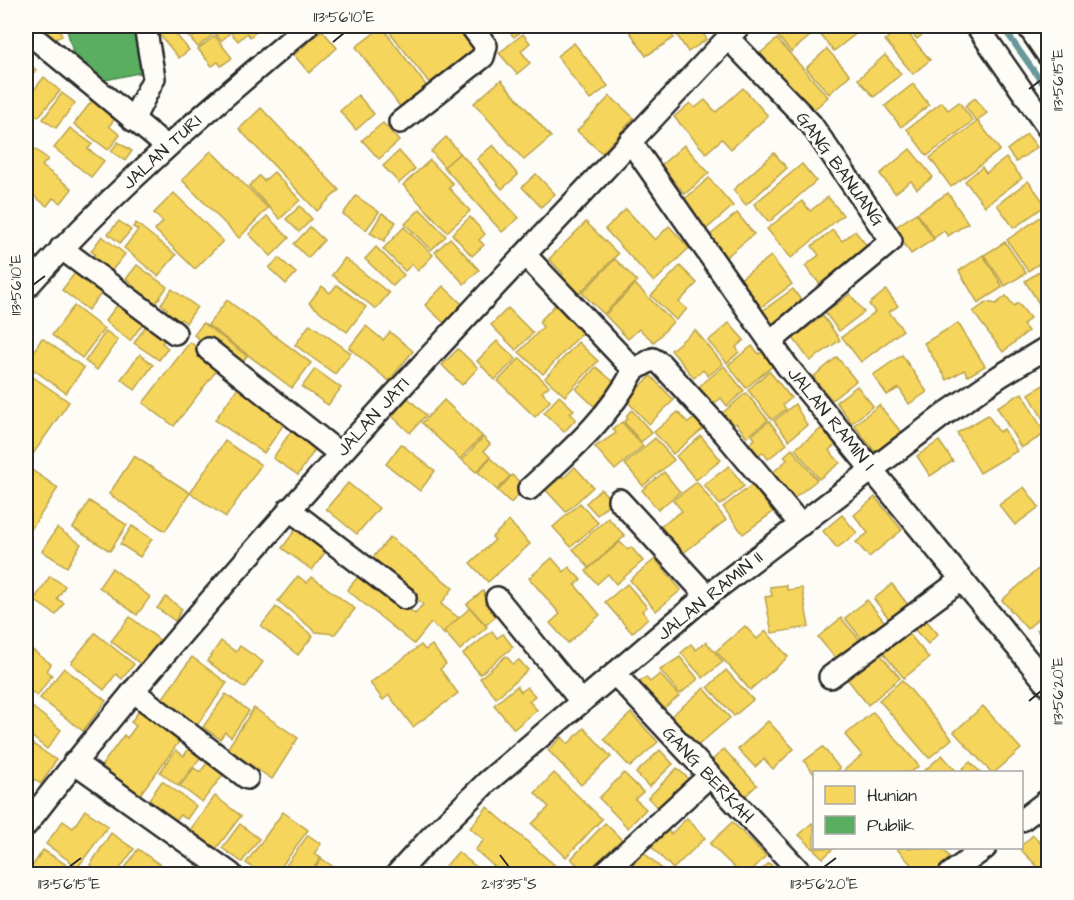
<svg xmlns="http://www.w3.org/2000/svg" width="1074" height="900" font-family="'Architects Daughter',sans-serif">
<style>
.homes{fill:#f6d55c;stroke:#b9a24d;stroke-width:1.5}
.public{fill:#5aae61;stroke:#4c8751;stroke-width:1.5}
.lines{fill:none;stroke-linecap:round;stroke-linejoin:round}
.stream{stroke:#67989b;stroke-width:6}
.minor-casing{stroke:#2b2b2b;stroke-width:26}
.minor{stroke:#fdfcf7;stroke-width:21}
.ticks{fill:none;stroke:#2b2b2b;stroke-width:2}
.labels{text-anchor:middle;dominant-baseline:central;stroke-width:6;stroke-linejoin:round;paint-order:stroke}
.street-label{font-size:18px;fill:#2b2b2b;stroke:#fdfcf7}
.neatline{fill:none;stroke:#2b2b2b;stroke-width:2}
.ticks-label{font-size:15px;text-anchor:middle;fill:#2b2b2b}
</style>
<rect width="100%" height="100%" fill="#fdfcf7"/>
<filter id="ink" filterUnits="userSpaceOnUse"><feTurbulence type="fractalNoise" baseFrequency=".0167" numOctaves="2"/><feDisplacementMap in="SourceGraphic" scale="12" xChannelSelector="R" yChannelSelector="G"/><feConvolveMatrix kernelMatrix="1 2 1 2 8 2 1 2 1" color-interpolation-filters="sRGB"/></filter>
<g filter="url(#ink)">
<!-- homes -->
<g class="homes">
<path d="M 41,26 L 58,26 L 62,36 L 47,42 Z"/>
<path d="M 169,26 L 189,50 L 179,58 L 158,33 Z"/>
<path d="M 179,26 L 204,26 L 189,38 Z"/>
<path d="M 207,26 L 223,26 L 229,34 L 221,41 L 215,33 L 198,47 L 191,39 Z"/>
<path d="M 225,26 L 263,26 L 250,37 L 247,33 L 238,41 Z"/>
<path d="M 388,26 L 458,26 L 476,49 L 430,84 L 386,27 Z"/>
<path d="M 504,26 L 528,26 L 514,37 Z"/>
<path d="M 626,26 L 666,26 L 674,38 L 646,56 Z"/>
<path d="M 671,26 L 697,26 L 707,39 L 688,52 Z"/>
<path d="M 769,26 L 809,26 L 815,32 L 791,52 Z"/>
<path d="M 813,26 L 860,26 L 863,28 L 834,51 Z"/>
<path d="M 902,26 L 930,60 L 913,74 L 885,40 Z"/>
<path d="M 905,26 L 933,26 L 917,39 Z"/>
<path d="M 382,27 L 428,88 L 401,108 L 356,47 Z"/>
<path d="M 322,30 L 337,48 L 309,73 L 294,55 Z"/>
<path d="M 523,34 L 530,43 L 521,51 L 530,63 L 517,74 L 499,53 Z"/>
<path d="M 215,36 L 232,58 L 221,66 L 218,62 L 212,66 L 198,49 Z"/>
<path d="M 777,39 L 828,97 L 808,115 L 757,56 Z"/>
<path d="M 574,43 L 608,86 L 590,100 L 557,56 Z"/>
<path d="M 827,49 L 850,75 L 829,94 L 806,68 Z"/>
<path d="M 885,55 L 901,74 L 874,97 L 858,79 Z"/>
<path d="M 26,60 L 36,70 L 26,83 Z"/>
<path d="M 44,77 L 60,91 L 38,117 L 26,106 L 26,100 Z"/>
<path d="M 501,80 L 551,137 L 524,160 L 474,103 Z"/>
<path d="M 913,84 L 929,105 L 901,127 L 885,106 Z"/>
<path d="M 743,88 L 768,116 L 731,149 L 722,139 L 706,153 L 674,117 L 690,103 L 695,108 L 705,100 L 716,112 Z"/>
<path d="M 62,93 L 75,103 L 56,128 L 43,119 Z"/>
<path d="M 358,95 L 374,114 L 356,130 L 340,111 Z"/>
<path d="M 610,96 L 634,118 L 602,153 L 577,131 Z"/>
<path d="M 94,98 L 117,116 L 109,126 L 120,135 L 108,150 L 74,124 Z"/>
<path d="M 975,98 L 987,113 L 976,121 L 965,106 Z"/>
<path d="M 942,102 L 948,110 L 959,102 L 973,121 L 927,156 L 907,129 Z"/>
<path d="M 261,108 L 339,190 L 317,211 L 239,129 Z"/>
<path d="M 978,121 L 1000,150 L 951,187 L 930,158 Z"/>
<path d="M 383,123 L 399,141 L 379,159 L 362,140 Z"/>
<path d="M 70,128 L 92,144 L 88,149 L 104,161 L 91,177 L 54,148 Z"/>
<path d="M 1027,134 L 1037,147 L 1016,162 L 1007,150 Z"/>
<path d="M 446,137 L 460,153 L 444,167 L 431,151 Z"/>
<path d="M 118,142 L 132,151 L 125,161 L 111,151 Z"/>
<path d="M 493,145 L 518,175 L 502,189 L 477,159 Z"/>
<path d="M 684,145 L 709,173 L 685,194 L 660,166 Z"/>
<path d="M 32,147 L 48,159 L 42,166 L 72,189 L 61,203 L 53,198 L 47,206 L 26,190 L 26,156 Z"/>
<path d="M 910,149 L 933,177 L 917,189 L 911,181 L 895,193 L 880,174 Z"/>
<path d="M 211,151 L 268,208 L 239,238 L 182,180 Z"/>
<path d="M 399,151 L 415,169 L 399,183 L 383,166 Z"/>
<path d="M 460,153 L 519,218 L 502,232 L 444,167 Z"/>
<path d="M 774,153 L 787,168 L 746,205 L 733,190 Z"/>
<path d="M 1006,158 L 1022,178 L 985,206 L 965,181 L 982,167 L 986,173 Z"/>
<path d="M 430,160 L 453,184 L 449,188 L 470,211 L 447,232 L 403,185 Z"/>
<path d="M 802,164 L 816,181 L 769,222 L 754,204 Z"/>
<path d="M 274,172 L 300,200 L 280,219 L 249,186 L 259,176 L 264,181 Z"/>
<path d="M 536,174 L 555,194 L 541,207 L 522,187 Z"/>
<path d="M 709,178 L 733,206 L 704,231 L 680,203 Z"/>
<path d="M 1028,181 L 1046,205 L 1014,228 L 997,205 Z"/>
<path d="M 174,193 L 223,241 L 195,269 L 155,230 L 163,222 L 154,213 Z"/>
<path d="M 948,193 L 968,223 L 948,236 L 944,231 L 934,238 L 917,213 Z"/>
<path d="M 356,196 L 379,212 L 366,230 L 343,214 Z"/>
<path d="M 828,197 L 843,215 L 791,258 L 767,229 L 802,201 L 810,211 Z"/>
<path d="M 300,206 L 312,219 L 299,232 L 286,219 Z"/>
<path d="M 420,209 L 446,236 L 431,250 L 405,224 Z"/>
<path d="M 626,209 L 655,240 L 669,226 L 689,248 L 654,282 L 605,229 Z"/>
<path d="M 1048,212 L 1048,258 L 1028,271 L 1007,240 Z"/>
<path d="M 382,213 L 396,222 L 384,241 L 370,233 Z"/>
<path d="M 737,213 L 754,234 L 726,257 L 709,236 Z"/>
<path d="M 916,213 L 934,239 L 911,254 L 893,229 Z"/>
<path d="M 267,216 L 289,238 L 271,256 L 249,234 Z"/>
<path d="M 470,217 L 485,234 L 479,240 L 484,245 L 472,256 L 452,234 Z"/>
<path d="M 119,221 L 131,230 L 120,243 L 108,234 Z"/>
<path d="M 586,222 L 618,254 L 574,299 L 556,281 L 563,274 L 549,259 Z"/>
<path d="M 136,223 L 176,255 L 158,276 L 124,248 L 138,230 L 133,227 Z"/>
<path d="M 310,227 L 324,240 L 308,258 L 294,244 Z"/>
<path d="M 404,227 L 433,255 L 418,271 L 412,264 L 405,271 L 383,249 Z"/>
<path d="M 833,230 L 842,241 L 855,231 L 871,251 L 824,289 L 805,266 L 819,255 L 812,246 Z"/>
<path d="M 102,236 L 125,254 L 109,274 L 91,260 L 95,254 L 91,251 Z"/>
<path d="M 450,238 L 479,270 L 464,284 L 435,252 Z"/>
<path d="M 1005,242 L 1026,273 L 1005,286 L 984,255 Z"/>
<path d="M 376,247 L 404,275 L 393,286 L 365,259 Z"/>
<path d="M 983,255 L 1003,287 L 978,303 L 959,271 Z"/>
<path d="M 771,256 L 792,284 L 756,311 L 735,283 Z"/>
<path d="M 279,258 L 296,273 L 286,284 L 269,268 Z"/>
<path d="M 345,258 L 389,293 L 376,309 L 332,275 Z"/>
<path d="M 615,259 L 637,281 L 604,314 L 582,293 Z"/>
<path d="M 137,265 L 167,287 L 156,303 L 145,295 L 142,299 L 126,288 L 131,282 L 126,279 Z"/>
<path d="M 680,266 L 697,283 L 679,302 L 687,309 L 676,320 L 651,296 Z"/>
<path d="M 1048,266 L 1048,318 L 1025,281 Z"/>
<path d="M 78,269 L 104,290 L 88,310 L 62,290 Z"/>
<path d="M 635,284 L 673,322 L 654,342 L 639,329 L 628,339 L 605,315 Z"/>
<path d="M 337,285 L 366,307 L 347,332 L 309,303 L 322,286 L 330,293 Z"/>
<path d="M 443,286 L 462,304 L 444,323 L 425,305 Z"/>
<path d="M 172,289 L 197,307 L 186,323 L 181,319 L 176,325 L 162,316 L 167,309 L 161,304 Z"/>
<path d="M 793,289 L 806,307 L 771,332 L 758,314 Z"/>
<path d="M 886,290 L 898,306 L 889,312 L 903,330 L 861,362 L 842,337 L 875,312 L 869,304 Z"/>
<path d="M 850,294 L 864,312 L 839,331 L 825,313 Z"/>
<path d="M 1006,296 L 1014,306 L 1018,303 L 1030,318 L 1023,325 L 1028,331 L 1003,352 L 973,312 L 987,302 L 996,304 Z"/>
<path d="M 227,300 L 311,363 L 292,388 L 208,325 Z"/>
<path d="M 119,303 L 144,322 L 130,341 L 105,321 Z"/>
<path d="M 555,305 L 583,332 L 543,374 L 519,352 L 543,327 L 539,322 Z"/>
<path d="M 74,306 L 104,329 L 82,358 L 52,335 Z"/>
<path d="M 508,308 L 533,333 L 516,350 L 491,325 Z"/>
<path d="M 823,316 L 840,340 L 810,361 L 793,338 Z"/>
<path d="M 203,323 L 247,356 L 238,368 L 194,335 Z"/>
<path d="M 729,323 L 744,340 L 736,347 L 739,352 L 727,363 L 708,341 Z"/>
<path d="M 958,323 L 985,366 L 968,376 L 964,370 L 947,380 L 924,343 Z"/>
<path d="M 147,324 L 166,338 L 162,343 L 168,348 L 159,360 L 134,343 Z"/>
<path d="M 310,324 L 351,353 L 335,374 L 295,345 Z"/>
<path d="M 366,326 L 383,340 L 390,332 L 413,351 L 389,381 L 349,348 Z"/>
<path d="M 695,330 L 723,364 L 708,376 L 703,370 L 694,378 L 671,350 Z"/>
<path d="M 106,331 L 118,340 L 97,370 L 85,361 Z"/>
<path d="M 42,338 L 84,368 L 66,393 L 26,364 Z"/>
<path d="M 497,341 L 516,359 L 495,380 L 477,361 Z"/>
<path d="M 190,342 L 220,366 L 174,426 L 143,403 Z"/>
<path d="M 578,342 L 598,361 L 565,396 L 545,378 Z"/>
<path d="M 752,346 L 759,354 L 764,350 L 775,364 L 746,388 L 728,365 Z"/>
<path d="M 458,349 L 478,368 L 462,385 L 442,365 Z"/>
<path d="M 140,354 L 153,365 L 135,390 L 121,379 Z"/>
<path d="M 902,355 L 927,392 L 909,404 L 899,388 L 887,395 L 873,375 Z"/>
<path d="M 837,357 L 856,381 L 832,400 L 813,377 Z"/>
<path d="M 520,358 L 549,386 L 542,392 L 550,401 L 535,417 L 498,381 Z"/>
<path d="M 724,366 L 744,391 L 727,406 L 721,398 L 711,406 L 697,388 Z"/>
<path d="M 596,367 L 615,383 L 594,406 L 576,389 Z"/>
<path d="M 315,369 L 341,388 L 328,405 L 302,387 Z"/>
<path d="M 769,371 L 791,398 L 783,405 L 786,409 L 772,420 L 748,390 Z"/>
<path d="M 26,372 L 69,402 L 33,454 L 26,449 Z"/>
<path d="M 651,376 L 674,400 L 649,424 L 626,400 Z"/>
<path d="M 1048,382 L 1048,428 L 1029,394 Z"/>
<path d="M 857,386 L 873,406 L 852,423 L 836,402 Z"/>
<path d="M 238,387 L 286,421 L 264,453 L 215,420 Z"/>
<path d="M 746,393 L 768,420 L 747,437 L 736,423 L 730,427 L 720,415 Z"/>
<path d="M 1022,393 L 1045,434 L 1021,448 L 997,407 Z"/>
<path d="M 559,396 L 574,410 L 570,413 L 576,419 L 564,432 L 544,413 Z"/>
<path d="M 408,398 L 426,415 L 410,433 L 392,416 Z"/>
<path d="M 444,400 L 482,436 L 460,459 L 422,423 Z"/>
<path d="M 795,404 L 807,425 L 789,440 L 774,421 Z"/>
<path d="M 879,405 L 901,432 L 875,452 L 854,425 Z"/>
<path d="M 632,410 L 652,433 L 641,442 L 624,422 L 628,418 L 626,416 Z"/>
<path d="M 678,412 L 688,423 L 696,417 L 705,427 L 673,454 L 654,432 Z"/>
<path d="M 988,415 L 999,432 L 1004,429 L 1017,451 L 980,473 L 957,433 Z"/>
<path d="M 769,421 L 787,444 L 768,459 L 763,452 L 758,455 L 749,444 L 755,439 L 752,435 Z"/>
<path d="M 622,422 L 643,446 L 615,470 L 595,447 L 616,433 L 613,429 Z"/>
<path d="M 826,425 L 840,441 L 829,450 L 840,463 L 819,479 L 795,449 Z"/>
<path d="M 291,431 L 316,448 L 298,475 L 273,458 Z"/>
<path d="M 701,436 L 721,460 L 696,480 L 676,456 Z"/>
<path d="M 483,437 L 490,444 L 484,451 L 490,457 L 476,472 L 462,460 Z"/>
<path d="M 655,438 L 674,460 L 643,486 L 625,464 Z"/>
<path d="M 225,441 L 261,465 L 226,517 L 190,493 Z"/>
<path d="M 939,441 L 953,461 L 930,476 L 917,456 Z"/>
<path d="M 401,444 L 435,471 L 420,491 L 386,464 Z"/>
<path d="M 792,449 L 817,480 L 793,499 L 772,473 L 787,460 L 784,456 Z"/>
<path d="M 134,456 L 190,493 L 165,531 L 109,494 Z"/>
<path d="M 490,458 L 510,476 L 497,490 L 478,472 Z"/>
<path d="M 26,466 L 58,488 L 26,537 Z"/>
<path d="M 729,466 L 744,486 L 720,505 L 704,485 Z"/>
<path d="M 575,467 L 593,487 L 566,512 L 543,487 L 559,472 L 564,478 Z"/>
<path d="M 664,472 L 680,492 L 658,510 L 642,490 Z"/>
<path d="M 512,475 L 525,487 L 511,503 L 498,491 Z"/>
<path d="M 697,482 L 726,520 L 682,554 L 661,526 L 682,511 L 673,500 Z"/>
<path d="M 348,483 L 379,508 L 357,534 L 326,509 Z"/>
<path d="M 752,485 L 773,512 L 743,534 L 723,507 Z"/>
<path d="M 1024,487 L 1039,507 L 1015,525 L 999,505 Z"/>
<path d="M 601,489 L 612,501 L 597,515 L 586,503 Z"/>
<path d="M 875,497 L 902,530 L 869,557 L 856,542 L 868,533 L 854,515 Z"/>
<path d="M 89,501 L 127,525 L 110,551 L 73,528 Z"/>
<path d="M 580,503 L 598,523 L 571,547 L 553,527 Z"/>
<path d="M 842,515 L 857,533 L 837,548 L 823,531 Z"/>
<path d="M 608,518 L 625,536 L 589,568 L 573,549 Z"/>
<path d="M 302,521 L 332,543 L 312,570 L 282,548 Z"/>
<path d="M 509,521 L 530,544 L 488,582 L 470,563 L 495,540 L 492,537 Z"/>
<path d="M 132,526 L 152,539 L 140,557 L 120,544 Z"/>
<path d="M 57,528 L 81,544 L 67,567 L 42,551 Z"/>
<path d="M 390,537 L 453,588 L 441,604 L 459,618 L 445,635 L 431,623 L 414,644 L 347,590 L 363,571 L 415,614 L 423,604 L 370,561 Z"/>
<path d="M 620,542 L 628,550 L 631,547 L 643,561 L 616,584 L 608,574 L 597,584 L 586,571 Z"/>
<path d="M 552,558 L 564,572 L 569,567 L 581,580 L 575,585 L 600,615 L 568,643 L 550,623 L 560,614 L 529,578 Z"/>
<path d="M 655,559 L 681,590 L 656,611 L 630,580 Z"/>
<path d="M 1044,564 L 1048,569 L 1048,610 L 1027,629 L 1002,600 Z"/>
<path d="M 112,568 L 150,597 L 137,615 L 99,587 Z"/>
<path d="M 50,576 L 65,586 L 57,599 L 64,603 L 56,615 L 34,600 Z"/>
<path d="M 298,576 L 307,583 L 312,577 L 355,609 L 335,634 L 316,632 L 278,601 Z"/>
<path d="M 627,584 L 647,607 L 642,611 L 648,618 L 632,633 L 605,602 Z"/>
<path d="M 892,584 L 908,605 L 890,620 L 874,599 Z"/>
<path d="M 786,585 L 787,590 L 802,588 L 809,627 L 772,633 L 765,597 L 772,596 L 770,587 Z"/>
<path d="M 483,591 L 501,612 L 486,625 L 467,604 Z"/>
<path d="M 166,597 L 182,609 L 175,621 L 157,608 Z"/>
<path d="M 867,600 L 887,625 L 865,643 L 845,618 Z"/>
<path d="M 276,607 L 313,636 L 298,655 L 261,626 Z"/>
<path d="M 470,608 L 487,627 L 460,650 L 444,631 Z"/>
<path d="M 130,617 L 162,642 L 143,666 L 111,641 Z"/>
<path d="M 841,618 L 864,645 L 841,665 L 818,637 Z"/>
<path d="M 1048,619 L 1048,655 L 1038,643 L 1043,638 L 1037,630 Z"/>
<path d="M 926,620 L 938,634 L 928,644 L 915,630 Z"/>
<path d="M 745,626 L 757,639 L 766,631 L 788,657 L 750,690 L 716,651 Z"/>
<path d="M 906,630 L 929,658 L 904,678 L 878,647 Z"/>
<path d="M 492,631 L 497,638 L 503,634 L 513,647 L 480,674 L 463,654 Z"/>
<path d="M 95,633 L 134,664 L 122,679 L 116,674 L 104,690 L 71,663 Z"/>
<path d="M 221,641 L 236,652 L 240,646 L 263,662 L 245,688 L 207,661 Z"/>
<path d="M 706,642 L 723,662 L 703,678 L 681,653 L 691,644 L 696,650 Z"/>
<path d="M 26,645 L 51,664 L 47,671 L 52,675 L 37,696 L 26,687 Z"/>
<path d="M 421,645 L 425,650 L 432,645 L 446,664 L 440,669 L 458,693 L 413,727 L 389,695 L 383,700 L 370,683 Z"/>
<path d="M 876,649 L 900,678 L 868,705 L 844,675 Z"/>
<path d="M 506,656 L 513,664 L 519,660 L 528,670 L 496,698 L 480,678 Z"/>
<path d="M 192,657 L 227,683 L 195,728 L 160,702 Z"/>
<path d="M 680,657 L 698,679 L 680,694 L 660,670 Z"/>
<path d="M 64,668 L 106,701 L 83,731 L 40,698 Z"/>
<path d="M 726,670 L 753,700 L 734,716 L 708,687 Z"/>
<path d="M 660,674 L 679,696 L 659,712 L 636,685 L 646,677 L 650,682 Z"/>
<path d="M 902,680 L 952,739 L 929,758 L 879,700 Z"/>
<path d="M 517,686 L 521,692 L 527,687 L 535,696 L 529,701 L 537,710 L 514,729 L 494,705 Z"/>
<path d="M 704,688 L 730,718 L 696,747 L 670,717 Z"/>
<path d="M 226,694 L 249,711 L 231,737 L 225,732 L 220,739 L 203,727 Z"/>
<path d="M 26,702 L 61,730 L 47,749 L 26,732 Z"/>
<path d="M 983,706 L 1021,749 L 995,772 L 991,772 L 954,732 Z"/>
<path d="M 141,708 L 182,738 L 138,797 L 99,769 L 124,735 L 127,738 L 136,726 L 131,722 Z"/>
<path d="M 254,708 L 298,738 L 272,779 L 227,749 Z"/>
<path d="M 873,712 L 919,766 L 911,772 L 842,772 L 862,755 L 845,735 Z"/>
<path d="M 631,713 L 658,742 L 630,767 L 604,739 Z"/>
<path d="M 768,721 L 794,749 L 773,769 L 764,759 L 755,767 L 738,749 Z"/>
<path d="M 584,728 L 611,757 L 581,785 L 548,750 L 562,737 L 568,744 Z"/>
<path d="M 30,742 L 56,760 L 41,784 L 28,775 L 32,770 L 26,765 L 26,749 Z"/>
<path d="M 823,747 L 840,769 L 835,772 L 814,774 L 804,761 Z"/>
<path d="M 189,748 L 201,757 L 178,786 L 160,772 L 176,750 L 184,756 Z"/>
<path d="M 724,749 L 757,785 L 740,801 L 706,766 Z"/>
<path d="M 660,750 L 673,764 L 649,787 L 636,773 Z"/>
<path d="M 942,755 L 957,772 L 923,772 Z"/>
<path d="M 970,762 L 980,772 L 959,772 Z"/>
<path d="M 207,763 L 223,775 L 202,802 L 180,786 L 194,768 L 200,772 Z"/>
<path d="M 677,768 L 694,784 L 665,814 L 648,798 Z"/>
<path d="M 554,773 L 602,819 L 566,857 L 532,824 L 549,807 L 535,793 Z"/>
<path d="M 624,773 L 643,792 L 635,799 L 646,809 L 628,828 L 599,798 Z"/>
<path d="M 162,781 L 196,806 L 187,819 L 180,815 L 172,825 L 145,805 Z"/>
<path d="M 215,796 L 241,816 L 213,853 L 187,834 Z"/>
<path d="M 487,807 L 565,874 L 503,874 L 475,850 L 484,840 L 470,828 Z"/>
<path d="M 85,810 L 108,826 L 78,867 L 46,844 L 63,821 L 73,828 Z"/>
<path d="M 283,812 L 308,830 L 276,874 L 262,874 L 246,863 Z"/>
<path d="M 687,818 L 705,838 L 673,869 L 650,845 L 666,829 L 671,834 Z"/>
<path d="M 732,822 L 766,856 L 748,874 L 741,874 L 710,844 Z"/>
<path d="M 605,823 L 625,843 L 595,874 L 588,874 L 571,859 Z"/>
<path d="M 812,823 L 814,826 L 814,848 L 834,848 L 823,858 L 799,835 Z"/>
<path d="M 240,824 L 259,839 L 242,862 L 222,848 Z"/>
<path d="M 111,833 L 134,849 L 116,874 L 104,874 L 90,865 Z"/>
<path d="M 308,835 L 321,844 L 314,854 L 321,858 L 309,874 L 280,874 Z"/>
<path d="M 1033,835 L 1041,844 L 1048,837 L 1048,874 L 1045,874 L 1019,848 Z"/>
<path d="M 896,848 L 942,848 L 951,859 L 934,874 L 920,874 Z"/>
<path d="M 138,849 L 163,867 L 157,874 L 121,874 Z"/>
<path d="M 640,849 L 663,870 L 659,874 L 628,874 L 622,869 Z"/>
<path d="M 43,850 L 81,874 L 27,874 Z"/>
<path d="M 458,852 L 485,874 L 439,874 Z"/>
<path d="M 322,859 L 344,874 L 310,874 Z"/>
<path d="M 769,863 L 780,874 L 757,874 Z"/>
</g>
<!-- public -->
<path class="public" d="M 66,26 L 137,26 L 148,71 L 96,82 L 77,67 Z"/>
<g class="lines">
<!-- stream -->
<path class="stream" d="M 1002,26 L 1048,91"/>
<defs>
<g id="minor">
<path d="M 977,26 L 1048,128"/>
<path d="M 1028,26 L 1048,55"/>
<path d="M 26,31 L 166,146"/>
<path d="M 728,38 L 811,124 L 891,241 L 770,342"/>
<path d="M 133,120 L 154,78 L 145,26"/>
<path d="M 400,122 L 483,57 L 486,46 L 471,26"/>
<path d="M 630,141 L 787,366 L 1048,685"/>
<path d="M 61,248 L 175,333"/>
<path d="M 526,256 L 634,370 L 653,359 L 660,363 L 725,434 L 801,525"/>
<path d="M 26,288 C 111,192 209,109 307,26"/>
<path d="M 208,349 L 340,454"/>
<path d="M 529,489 C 568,453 609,418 634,370"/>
<path d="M 619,500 L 707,596"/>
<path d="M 289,509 L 405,598"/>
<path d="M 497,598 L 581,701"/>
<path d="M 615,674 L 802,874"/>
<path d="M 830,677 L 961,580"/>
<path d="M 133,691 L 247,778"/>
<path d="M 74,762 L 231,874"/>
<path d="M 1022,820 L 1048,800"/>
<path d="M 26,825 C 245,542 496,287 739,26"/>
<path d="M 397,874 L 430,838 L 487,782 L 699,602 L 945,414 L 1000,376 L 1048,347"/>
<path d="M 603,874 L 708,777"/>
<path d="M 950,874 L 985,848"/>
</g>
</defs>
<!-- minor casing -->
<use href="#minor" class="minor-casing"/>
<!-- minor -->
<use href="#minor" class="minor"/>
</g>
</g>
<!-- ticks -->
<path class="ticks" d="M 333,42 L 344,33M 1029,89 L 1041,80M 33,285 L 45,276M 1029,701 L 1041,691M 500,855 L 509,867M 69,867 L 81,858M 824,867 L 836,858"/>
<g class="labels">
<!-- street labels -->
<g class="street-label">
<text transform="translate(162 152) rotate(-43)">JALAN TURI</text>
<text transform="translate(840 169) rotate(54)">GANG BANUANG</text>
<text transform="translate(373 417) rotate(-48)">JALAN JATI</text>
<text transform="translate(831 419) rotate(51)">JALAN RAMIN I</text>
<text transform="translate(710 596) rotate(-39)">JALAN RAMIN II</text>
<text transform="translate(708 775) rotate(47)">GANG BERKAH</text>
</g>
</g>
<!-- margin -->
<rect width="1074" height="900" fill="none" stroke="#fdfcf7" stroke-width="66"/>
<!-- legend -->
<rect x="813" y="771" width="210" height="78" fill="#fdfcf7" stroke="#a9a8a5" stroke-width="1.5"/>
<rect x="825" y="786" width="30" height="18" fill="#f6d55c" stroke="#a9a8a5" stroke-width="1.5"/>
<text x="867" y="801" font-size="18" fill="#2b2b2b">Hunian</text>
<rect x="825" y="816" width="30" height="18" fill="#5aae61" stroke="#a9a8a5" stroke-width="1.5"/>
<text x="867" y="831" font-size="18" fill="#2b2b2b">Publik</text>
<rect x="33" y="33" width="1008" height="834" class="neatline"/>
<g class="ticks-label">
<text x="344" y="22">113°56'10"E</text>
<text transform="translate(1058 80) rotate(-90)" y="5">113°56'15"E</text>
<text transform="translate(16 285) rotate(-90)" y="5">113°56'10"E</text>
<text transform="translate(1058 691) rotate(-90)" y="5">113°56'20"E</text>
<text x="69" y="889">113°56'15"E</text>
<text x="509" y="889">2°13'35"S</text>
<text x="824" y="889">113°56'20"E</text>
</g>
</svg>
